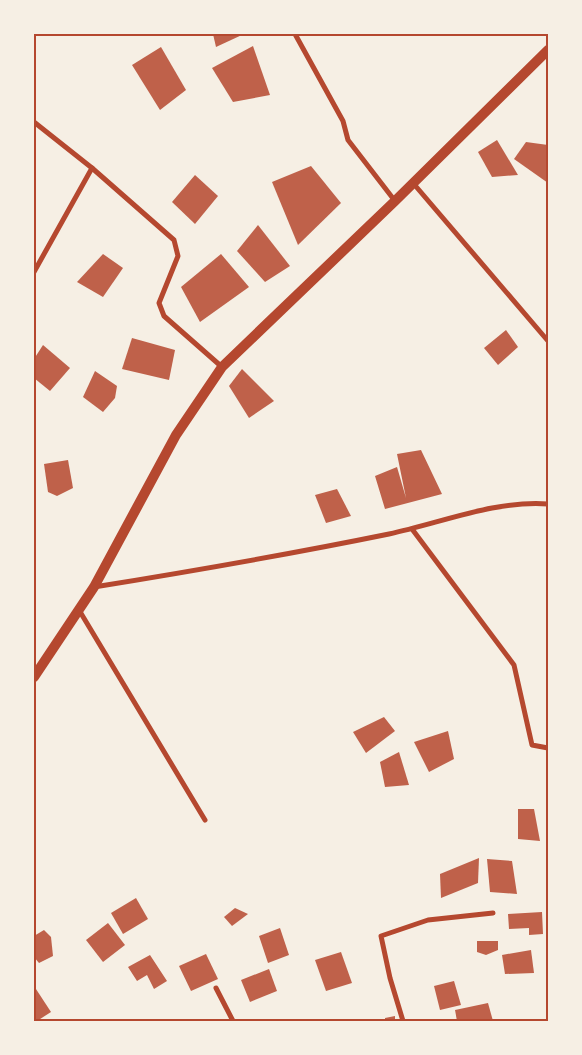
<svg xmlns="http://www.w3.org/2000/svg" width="582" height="1055" font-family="'Golos Text',sans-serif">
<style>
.building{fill:#bf614a}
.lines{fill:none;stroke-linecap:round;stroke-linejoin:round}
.minor{stroke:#b5482f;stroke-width:5}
.primary{stroke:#b5482f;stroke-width:10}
.neatline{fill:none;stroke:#b5482f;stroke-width:2}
</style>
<rect width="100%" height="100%" fill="#f6efe4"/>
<!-- building -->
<g class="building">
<path d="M 213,34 L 244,34 L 216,47 Z"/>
<path d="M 253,46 L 270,95 L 233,102 L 212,68 Z"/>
<path d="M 161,47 L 186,90 L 160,110 L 132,65 Z"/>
<path d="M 497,140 L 518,175 L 492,177 L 478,152 Z"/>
<path d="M 526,142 L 548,145 L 548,183 L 514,159 Z"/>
<path d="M 311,166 L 341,203 L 298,245 L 272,182 Z"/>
<path d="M 195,175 L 218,196 L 195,224 L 172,202 Z"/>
<path d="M 258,225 L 290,266 L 265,282 L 237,251 Z"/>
<path d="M 103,254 L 123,268 L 103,297 L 77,282 Z"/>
<path d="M 221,254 L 249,287 L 200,322 L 181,287 Z"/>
<path d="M 506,330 L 518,347 L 498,365 L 484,348 Z"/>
<path d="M 132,338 L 175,350 L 169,380 L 122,369 Z"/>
<path d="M 43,345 L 70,368 L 50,391 L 34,378 L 34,359 Z"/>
<path d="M 242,369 L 274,401 L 249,418 L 229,386 Z"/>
<path d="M 95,371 L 117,386 L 115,398 L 103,412 L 83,397 Z"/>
<path d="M 421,450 L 442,494 L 385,509 L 375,476 L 397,467 L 406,498 L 397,454 Z"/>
<path d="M 68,460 L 73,488 L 57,496 L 48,492 L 44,464 Z"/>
<path d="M 337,489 L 351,516 L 326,523 L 315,495 Z"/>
<path d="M 384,717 L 395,731 L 366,753 L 353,732 Z"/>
<path d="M 448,731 L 454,759 L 429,772 L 414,742 Z"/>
<path d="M 399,752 L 409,785 L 385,787 L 380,762 Z"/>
<path d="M 518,809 L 534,809 L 540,841 L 518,839 Z"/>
<path d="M 479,858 L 478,883 L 441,898 L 440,874 Z"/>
<path d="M 487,859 L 512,861 L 517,894 L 490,892 Z"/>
<path d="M 136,898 L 148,919 L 123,934 L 111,913 Z"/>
<path d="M 235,908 L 248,914 L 232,926 L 224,917 Z"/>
<path d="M 542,912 L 543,934 L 529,935 L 529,928 L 509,929 L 508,914 Z"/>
<path d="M 108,923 L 125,945 L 103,962 L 86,940 Z"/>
<path d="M 280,928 L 289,955 L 268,963 L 259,936 Z"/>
<path d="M 44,930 L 51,937 L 53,956 L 39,963 L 34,957 L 34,936 Z"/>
<path d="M 477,941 L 498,941 L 498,950 L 486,955 L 477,952 Z"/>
<path d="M 531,950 L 534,973 L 505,974 L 502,955 Z"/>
<path d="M 341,952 L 352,983 L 326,991 L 315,960 Z"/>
<path d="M 206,954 L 218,979 L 191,991 L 179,966 Z"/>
<path d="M 150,955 L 167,981 L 154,989 L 147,975 L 137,981 L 128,967 Z"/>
<path d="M 269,969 L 277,991 L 250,1002 L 241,980 Z"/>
<path d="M 454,981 L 461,1005 L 440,1010 L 434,986 Z"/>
<path d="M 34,986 L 51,1012 L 37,1021 L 34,1021 Z"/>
<path d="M 488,1003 L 493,1021 L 457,1021 L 455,1010 Z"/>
<path d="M 395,1016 L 395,1021 L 385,1021 L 385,1018 Z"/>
</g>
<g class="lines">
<!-- minor -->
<g class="minor">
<path d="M 295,34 L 343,121 L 348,140 L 395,201"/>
<path d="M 34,122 L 92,168 L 174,240 L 178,256 L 159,303 L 164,316 L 222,367"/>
<path d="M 413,183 L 548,341"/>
<path d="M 34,272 L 92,168"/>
<path d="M 412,529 L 514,665 L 532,745 L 548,748"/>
<path d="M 94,587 C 193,571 291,554 389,534 C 441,523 495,500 548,504"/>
<path d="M 79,610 L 205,820"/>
<path d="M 216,988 L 233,1021"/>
<path d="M 403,1021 L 390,978 L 381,936 L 428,920 L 493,913"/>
</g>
<!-- primary -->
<path class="primary" d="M 34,677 L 94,587 L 176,435 L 222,367 L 395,201 L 548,50"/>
</g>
<!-- border -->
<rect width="582" height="1055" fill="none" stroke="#f6efe4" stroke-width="70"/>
<rect x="35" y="35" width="512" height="985" class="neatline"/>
</svg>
